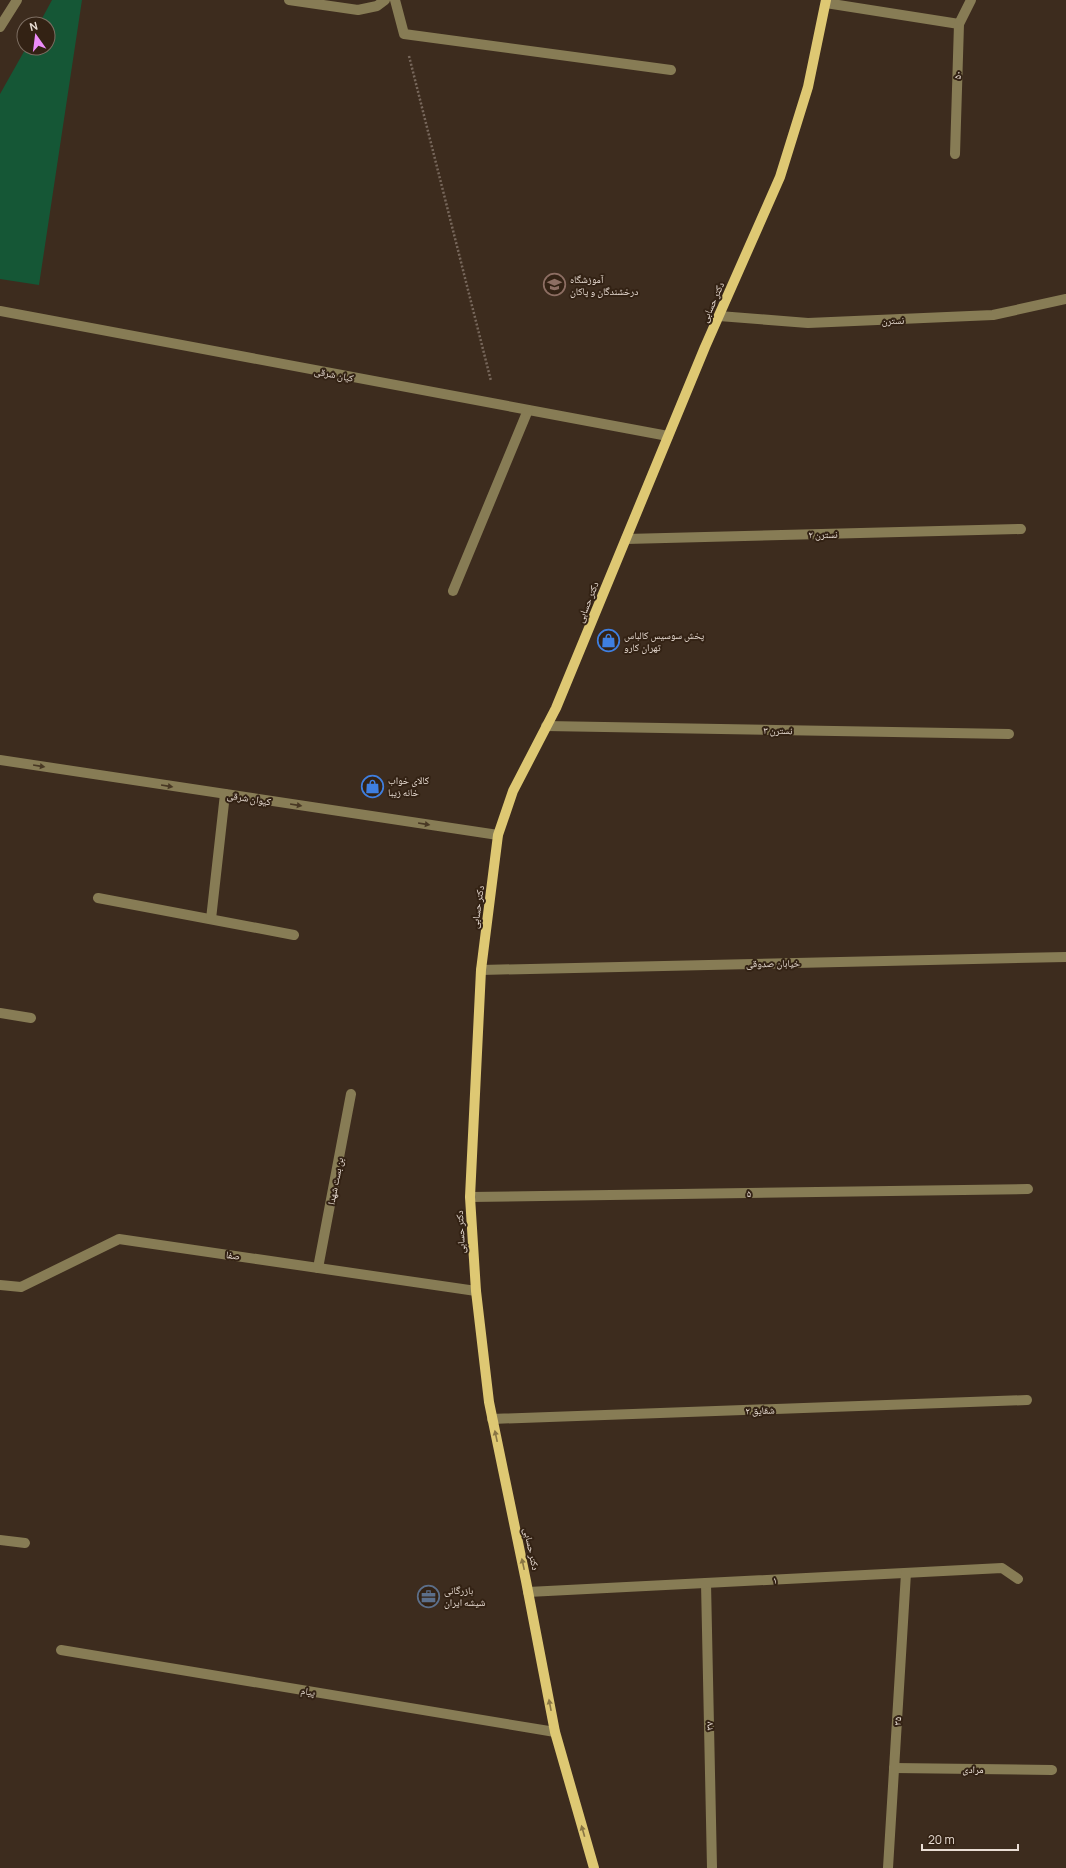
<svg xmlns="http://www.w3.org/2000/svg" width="1066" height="1868" font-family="Manrope,'Noto Naskh Arabic',sans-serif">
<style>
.green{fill:#155736}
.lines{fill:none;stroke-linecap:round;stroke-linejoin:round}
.path{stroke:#77675b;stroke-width:2.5;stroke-dasharray:2 2;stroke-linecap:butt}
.minor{stroke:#877c55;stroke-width:10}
.major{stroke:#dec873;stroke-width:10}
.oneway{fill:#483824}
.oneway2{fill:#887544}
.labels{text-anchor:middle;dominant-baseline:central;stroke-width:4;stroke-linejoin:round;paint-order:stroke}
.street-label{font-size:10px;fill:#eaded5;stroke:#332214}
.poi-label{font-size:10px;fill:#eaded5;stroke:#332214;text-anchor:start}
</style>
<rect width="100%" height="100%" fill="#3d2c1e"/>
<!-- green -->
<path class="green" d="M 52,0 L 82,0 L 39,285 L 0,279 L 0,94 L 26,48 L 48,48 L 48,24 L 39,24 Z"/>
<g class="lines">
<!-- path -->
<path class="path" d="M 409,56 L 491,381"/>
<!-- minor -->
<g class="minor">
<path d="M 289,0 L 358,10 L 377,6 L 385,0"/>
<path d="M 395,0 L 404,34 L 671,70"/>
<path d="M 826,3 L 959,24"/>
<path d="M 0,27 L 17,0"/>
<path d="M 955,154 L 959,24 L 971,0"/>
<path d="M 0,311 L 668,436"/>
<path d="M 719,316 L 808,323 L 993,315 L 1066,299"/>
<path d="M 626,539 L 1021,529"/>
<path d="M 453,591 L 528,410"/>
<path d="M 546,726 L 1009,734"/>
<path d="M 0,760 L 498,835"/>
<path d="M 98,898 L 294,935"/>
<path d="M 211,919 L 225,794"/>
<path d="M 481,970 L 1066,957"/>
<path d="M 0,1013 L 31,1018"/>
<path d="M 470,1197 L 1028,1189"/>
<path d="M 318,1268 L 351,1094"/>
<path d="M 0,1285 L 21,1287 L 119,1239 L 476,1291"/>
<path d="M 492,1419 L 1027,1400"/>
<path d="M 0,1540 L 25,1543"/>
<path d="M 706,1583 L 712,1868"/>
<path d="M 528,1592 L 1002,1568 L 1018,1579"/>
<path d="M 61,1650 L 555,1732"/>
<path d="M 894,1768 L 1052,1770"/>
<path d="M 888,1868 L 906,1573"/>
</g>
<!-- major -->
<path class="major" d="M 594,1868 L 555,1732 L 526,1581 L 489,1402 L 476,1291 L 470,1197 L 481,970 L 498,835 L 513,791 L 556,708 L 705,347 L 780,177 L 808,87 L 826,0"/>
</g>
<!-- one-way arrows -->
<defs><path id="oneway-solid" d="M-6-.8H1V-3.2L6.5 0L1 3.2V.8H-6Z"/></defs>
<g class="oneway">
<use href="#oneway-solid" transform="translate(39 766) rotate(9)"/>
<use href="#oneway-solid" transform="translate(167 786) rotate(9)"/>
<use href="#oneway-solid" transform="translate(296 805) rotate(9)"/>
<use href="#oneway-solid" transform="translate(424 824) rotate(9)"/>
</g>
<g class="oneway2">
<use href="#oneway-solid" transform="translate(496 1436) rotate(-102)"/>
<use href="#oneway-solid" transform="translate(523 1564) rotate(-102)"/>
<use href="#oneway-solid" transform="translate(550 1705) rotate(-101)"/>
<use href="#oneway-solid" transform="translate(583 1831) rotate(-106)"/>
</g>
<!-- icons -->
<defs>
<symbol id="school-ring" viewBox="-11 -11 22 22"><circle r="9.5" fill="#332214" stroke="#8d6e63" stroke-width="1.5"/><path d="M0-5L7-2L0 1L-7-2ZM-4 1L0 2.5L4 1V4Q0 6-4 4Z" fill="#8d6e63"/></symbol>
<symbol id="shop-ring" viewBox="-11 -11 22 22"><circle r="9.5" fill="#332214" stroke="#3f7fe0" stroke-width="1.5"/><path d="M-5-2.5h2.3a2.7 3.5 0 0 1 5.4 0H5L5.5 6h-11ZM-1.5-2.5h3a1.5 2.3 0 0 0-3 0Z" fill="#3f7fe0"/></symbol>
<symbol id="office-ring" viewBox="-11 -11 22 22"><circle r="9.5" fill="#332214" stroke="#5c6f8a" stroke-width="1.5"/><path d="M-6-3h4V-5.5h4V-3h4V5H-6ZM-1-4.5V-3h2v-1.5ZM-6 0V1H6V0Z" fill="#5c6f8a"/></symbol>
</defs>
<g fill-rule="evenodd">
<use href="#school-ring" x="542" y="272" width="25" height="25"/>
<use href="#shop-ring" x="596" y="628" width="25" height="25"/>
<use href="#shop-ring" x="360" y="774" width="25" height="25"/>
<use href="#office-ring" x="416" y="1584" width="25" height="25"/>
</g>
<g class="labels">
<!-- street labels -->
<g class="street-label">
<text transform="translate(957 75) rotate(-88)">۵۰</text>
<text transform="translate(712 302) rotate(-66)">دکتر حسابی</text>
<text transform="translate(893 320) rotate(-2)">نسترن</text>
<text transform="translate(334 374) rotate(11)">کیان شرقی</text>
<text transform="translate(823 534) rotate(-1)">نسترن ۲</text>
<text transform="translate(587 602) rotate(-68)">دکتر حسابی</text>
<text transform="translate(778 730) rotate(1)">نسترن ۳</text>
<text transform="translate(249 798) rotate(9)">کیوان شرقی</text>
<text transform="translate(477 907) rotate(-82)">دکتر حسابی</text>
<text transform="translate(773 963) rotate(-1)">خیابان صدوقی</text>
<text transform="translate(335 1181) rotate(-79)">بن بست شهدا</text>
<text transform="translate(749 1193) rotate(-1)">۵</text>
<text transform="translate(460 1232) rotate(-93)">دکتر حسابی</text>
<text transform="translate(233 1255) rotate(8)">صفا</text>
<text transform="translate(760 1410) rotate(-2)">شقایق ۲</text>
<text transform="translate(532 1549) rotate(78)">دکتر حسابی</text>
<text transform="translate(775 1580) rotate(-3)">۱</text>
<text transform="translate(308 1691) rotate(9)">پیام</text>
<text transform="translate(897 1721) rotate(-87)">۳۵</text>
<text transform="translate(709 1726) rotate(-91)">۳۷</text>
<text transform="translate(973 1769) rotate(1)">مرادی</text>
</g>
<!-- poi labels -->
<g class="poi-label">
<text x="570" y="279">آموزشگاه<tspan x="570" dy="12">درخشندگان و پاکان</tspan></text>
<text x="624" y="635">پخش سوسیس کالباس<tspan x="624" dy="12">تهران کارو</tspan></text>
<text x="388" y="780">کالای خواب<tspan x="388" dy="12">خانه زیبا</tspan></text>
<text x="444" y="1590">بازرگانی<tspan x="444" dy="12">شیشه ایران</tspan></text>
</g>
</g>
<!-- north arrow -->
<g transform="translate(36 36) rotate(346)"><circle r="19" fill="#332214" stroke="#7c6d61"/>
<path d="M0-3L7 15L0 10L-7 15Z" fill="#ed8cfa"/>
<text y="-6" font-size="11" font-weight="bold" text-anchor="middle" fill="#eaded5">N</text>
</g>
<!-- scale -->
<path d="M922 1844v6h96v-6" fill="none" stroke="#eaded5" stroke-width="2"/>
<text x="928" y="1844" font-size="12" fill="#eaded5" stroke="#332214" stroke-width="3" paint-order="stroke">20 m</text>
</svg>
